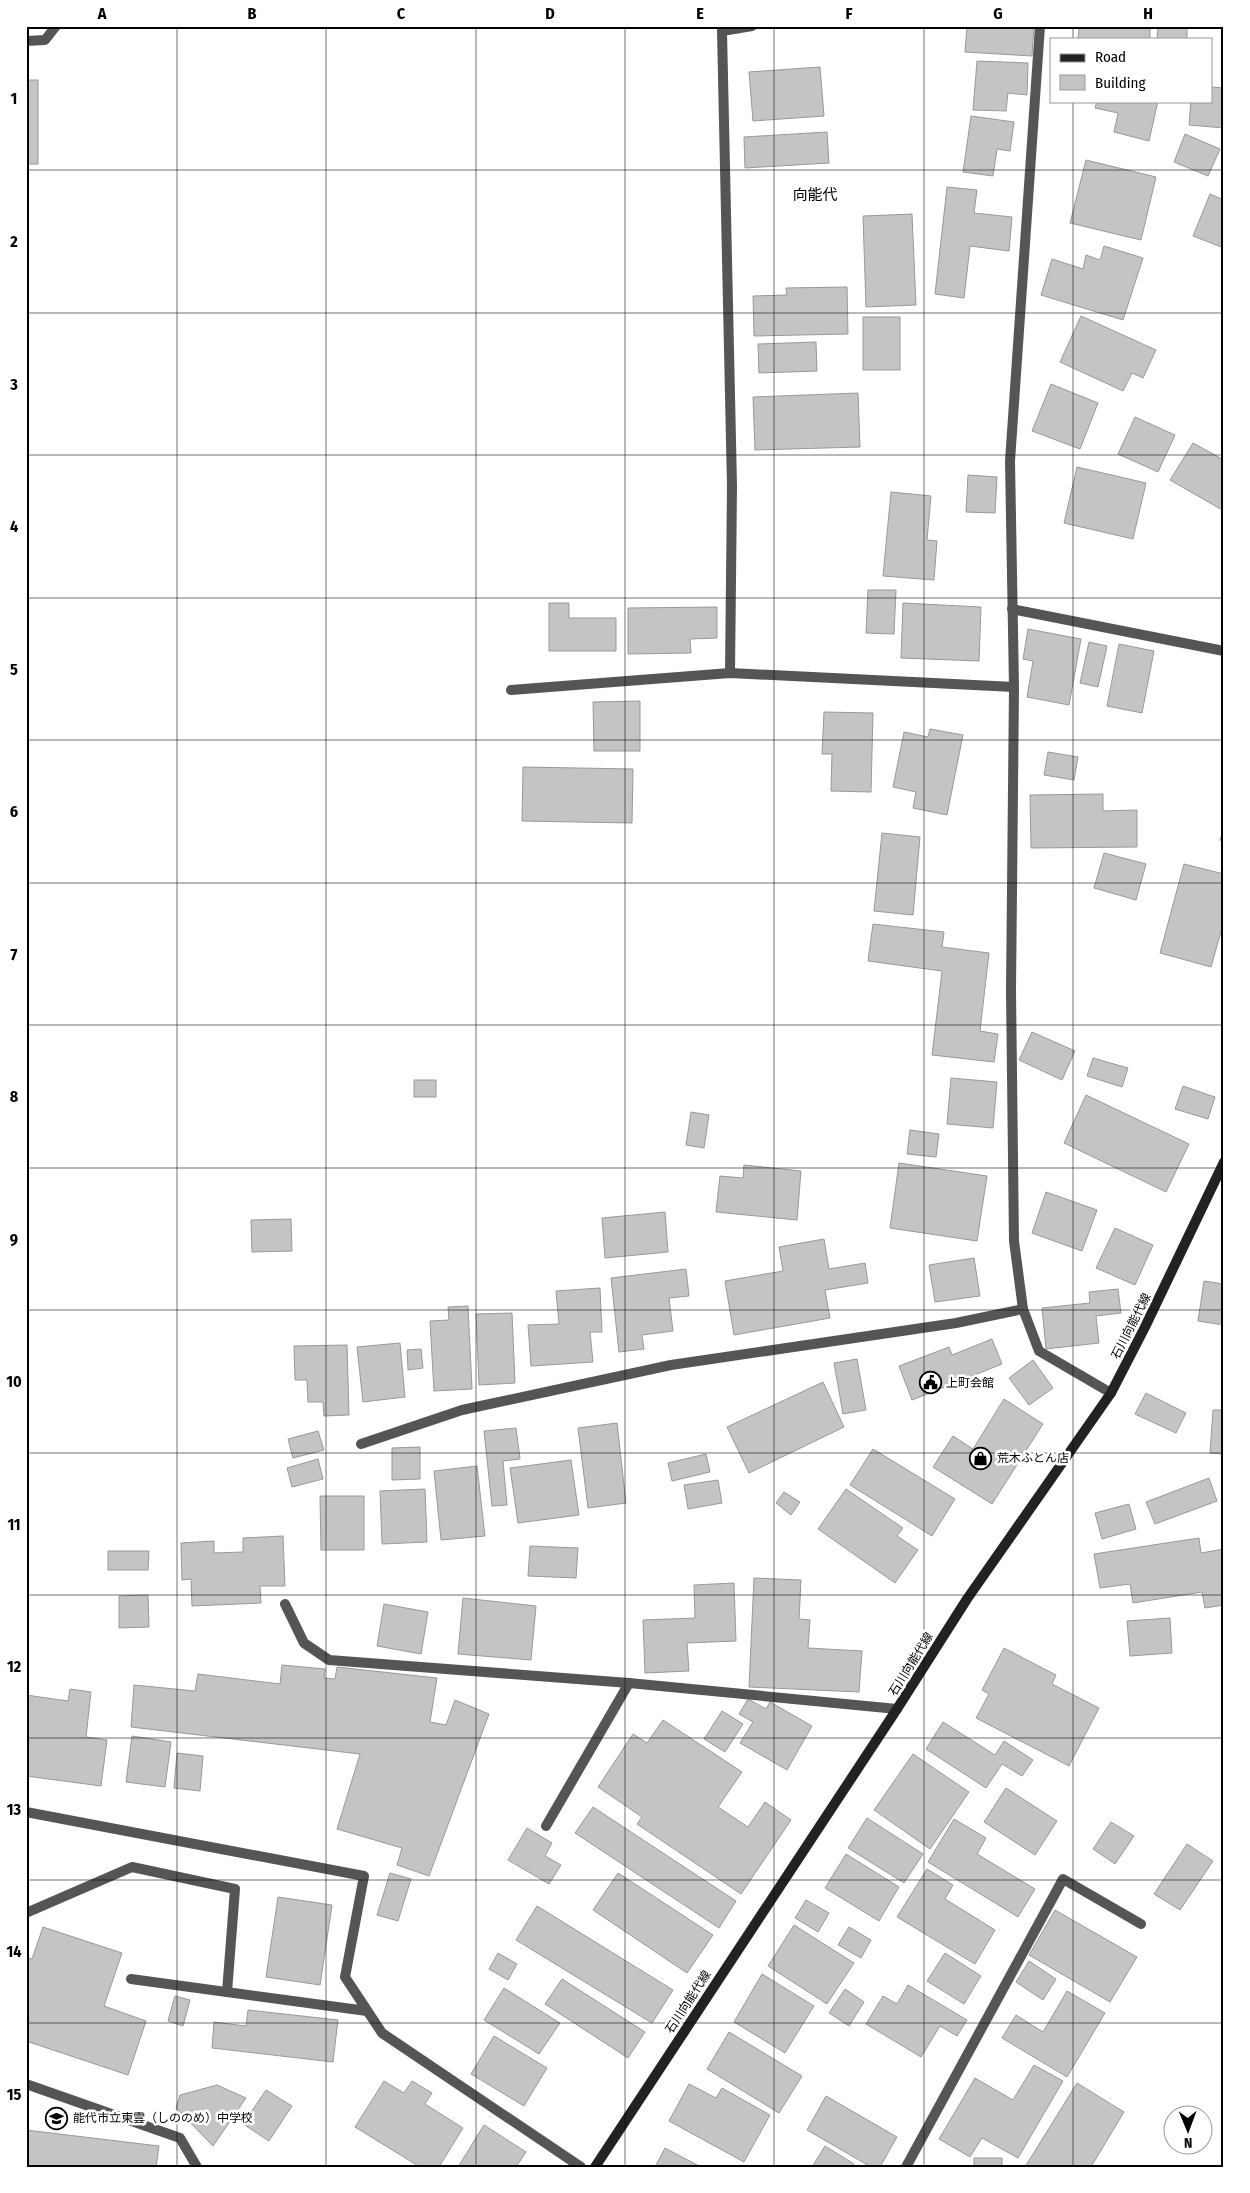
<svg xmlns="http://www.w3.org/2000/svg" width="1250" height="2193" font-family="'Fira Sans Condensed','Noto Sans JP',sans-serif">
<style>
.building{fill:#c4c4c4;stroke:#999}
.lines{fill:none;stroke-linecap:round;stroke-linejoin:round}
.lane{stroke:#555;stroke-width:10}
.street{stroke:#555;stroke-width:10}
.secondary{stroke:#222;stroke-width:10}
.grid{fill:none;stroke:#000;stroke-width:1;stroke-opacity:0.55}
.labels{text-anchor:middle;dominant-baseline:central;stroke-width:5;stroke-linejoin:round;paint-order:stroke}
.street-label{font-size:12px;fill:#000;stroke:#fff}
.poi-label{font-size:12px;fill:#000;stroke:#fff;text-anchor:start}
.quarter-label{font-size:15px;fill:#000;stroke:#fff}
.neatline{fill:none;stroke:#000;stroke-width:2}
.grid-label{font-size:16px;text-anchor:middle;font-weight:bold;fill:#000}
</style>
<rect width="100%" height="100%" fill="#fff"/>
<!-- building -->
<g class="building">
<path d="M 967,26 L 1034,26 L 1032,56 L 965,52 Z"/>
<path d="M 1079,26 L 1150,26 L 1150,39 L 1078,39 Z"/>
<path d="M 1158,26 L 1187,26 L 1187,39 L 1157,39 Z"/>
<path d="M 977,61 L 1028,63 L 1027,95 L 1008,93 L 1006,111 L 973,110 Z"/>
<path d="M 820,67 L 824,116 L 753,121 L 749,72 Z"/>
<rect x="26" y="80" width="12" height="84"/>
<path d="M 1211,87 L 1224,88 L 1224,128 L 1189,125 L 1191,101 L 1211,101 Z"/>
<path d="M 1097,101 L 1158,101 L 1149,141 L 1114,132 L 1118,113 L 1095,108 Z"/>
<path d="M 971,116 L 1014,122 L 1010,151 L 997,149 L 993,176 L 963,172 Z"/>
<path d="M 827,132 L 829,163 L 745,168 L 744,137 Z"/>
<path d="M 1185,134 L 1220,149 L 1208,176 L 1174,162 Z"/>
<path d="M 1086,160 L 1156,177 L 1141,240 L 1070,223 Z"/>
<path d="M 947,187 L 977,190 L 974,213 L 1012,217 L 1009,251 L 970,246 L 964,298 L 935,294 Z"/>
<path d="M 1210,194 L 1224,200 L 1224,248 L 1193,236 Z"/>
<path d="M 912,214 L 916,305 L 866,307 L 863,216 Z"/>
<path d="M 1104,246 L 1143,258 L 1123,320 L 1041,295 L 1052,259 L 1083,269 L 1086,255 L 1100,260 Z"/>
<path d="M 847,287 L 848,334 L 754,336 L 753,296 L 787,295 L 786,288 Z"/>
<path d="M 1081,316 L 1156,350 L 1143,378 L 1132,373 L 1123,391 L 1060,362 Z"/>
<rect x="863" y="317" width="37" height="53"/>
<path d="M 816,342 L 817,371 L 759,373 L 758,344 Z"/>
<path d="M 1051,384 L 1098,403 L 1080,449 L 1032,431 Z"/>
<path d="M 858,393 L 860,447 L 755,450 L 753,397 Z"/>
<path d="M 1135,417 L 1175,435 L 1158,472 L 1118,454 Z"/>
<path d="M 1193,443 L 1224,460 L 1224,511 L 1170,480 Z"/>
<path d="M 1077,467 L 1146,483 L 1133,539 L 1064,523 Z"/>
<path d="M 968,475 L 997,477 L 995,513 L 966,512 Z"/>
<path d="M 891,492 L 931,496 L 927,540 L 937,541 L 934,580 L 883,576 Z"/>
<path d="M 868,590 L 896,590 L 894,634 L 866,633 Z"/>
<path d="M 549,603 L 569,603 L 569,618 L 616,618 L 616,651 L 549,651 Z"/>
<path d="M 903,603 L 981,607 L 979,661 L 901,658 Z"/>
<path d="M 717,607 L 717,638 L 690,639 L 691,653 L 628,654 L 628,608 Z"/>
<path d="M 1028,629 L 1081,639 L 1069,705 L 1027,697 L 1033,661 L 1023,659 Z"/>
<path d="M 1089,642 L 1107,646 L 1098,687 L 1080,683 Z"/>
<path d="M 1119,644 L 1154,651 L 1142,713 L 1107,706 Z"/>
<path d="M 640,701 L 640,751 L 594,751 L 593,702 Z"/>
<path d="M 824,712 L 873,713 L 871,792 L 831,791 L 832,754 L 822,754 Z"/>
<path d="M 930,729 L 963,735 L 947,815 L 913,808 L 916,792 L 893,787 L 904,732 L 928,737 Z"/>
<path d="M 1048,752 L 1078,757 L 1074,780 L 1044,775 Z"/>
<path d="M 523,767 L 633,769 L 632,823 L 522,821 Z"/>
<path d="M 1103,794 L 1103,811 L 1137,810 L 1137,847 L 1031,848 L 1030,795 Z"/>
<path d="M 1224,829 L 1224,842 L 1220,840 Z"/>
<path d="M 882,833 L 920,837 L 913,915 L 874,911 Z"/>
<path d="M 1104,853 L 1146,864 L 1136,900 L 1094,888 Z"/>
<path d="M 1184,864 L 1224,874 L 1224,921 L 1211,967 L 1160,953 Z"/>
<path d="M 873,924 L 944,932 L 942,947 L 989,953 L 980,1031 L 998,1034 L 994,1062 L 932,1055 L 942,971 L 868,961 Z"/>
<path d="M 1032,1032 L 1075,1051 L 1062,1080 L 1019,1060 Z"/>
<path d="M 1093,1058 L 1128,1068 L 1122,1087 L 1087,1076 Z"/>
<path d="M 951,1078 L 997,1082 L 993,1128 L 947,1124 Z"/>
<rect x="414" y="1080" width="22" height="17"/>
<path d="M 1183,1086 L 1215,1097 L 1208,1119 L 1175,1109 Z"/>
<path d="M 1086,1095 L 1189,1144 L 1166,1192 L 1064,1143 Z"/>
<path d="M 691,1112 L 709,1115 L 704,1148 L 686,1145 Z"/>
<path d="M 910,1130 L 939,1134 L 936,1157 L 907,1154 Z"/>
<path d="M 899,1163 L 987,1176 L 977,1241 L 890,1228 Z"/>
<path d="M 744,1165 L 801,1171 L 797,1220 L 716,1212 L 720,1176 L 743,1178 Z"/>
<path d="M 1046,1192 L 1097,1210 L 1082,1251 L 1032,1233 Z"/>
<path d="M 665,1212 L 668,1252 L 605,1258 L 602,1218 Z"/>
<path d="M 291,1219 L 292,1251 L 252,1252 L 251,1220 Z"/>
<path d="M 1115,1228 L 1153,1245 L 1135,1285 L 1096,1268 Z"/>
<path d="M 824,1239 L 829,1269 L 865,1263 L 868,1283 L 825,1290 L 830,1318 L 734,1335 L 725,1281 L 783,1271 L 779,1247 Z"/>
<path d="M 974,1258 L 980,1296 L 935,1302 L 929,1265 Z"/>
<path d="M 686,1269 L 689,1296 L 669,1298 L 673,1331 L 642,1335 L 644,1349 L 619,1352 L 611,1278 Z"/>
<path d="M 1204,1281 L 1224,1284 L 1224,1325 L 1198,1321 Z"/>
<path d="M 600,1288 L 602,1332 L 590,1332 L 593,1362 L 531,1366 L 528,1325 L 559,1324 L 556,1291 Z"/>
<path d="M 1118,1289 L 1121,1313 L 1096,1316 L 1099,1343 L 1046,1349 L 1042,1308 L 1090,1303 L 1089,1292 Z"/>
<path d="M 468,1306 L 472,1389 L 434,1391 L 430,1321 L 449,1320 L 448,1307 Z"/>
<path d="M 512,1313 L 515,1383 L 479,1385 L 476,1314 Z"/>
<path d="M 992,1339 L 1002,1364 L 912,1400 L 899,1366 L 949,1347 L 952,1355 Z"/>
<path d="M 400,1343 L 405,1397 L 363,1402 L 357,1347 Z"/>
<path d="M 347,1345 L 349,1415 L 324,1416 L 323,1402 L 308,1402 L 307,1380 L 295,1380 L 294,1346 Z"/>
<path d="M 421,1349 L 423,1368 L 408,1370 L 407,1350 Z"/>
<path d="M 857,1359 L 866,1410 L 843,1414 L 834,1363 Z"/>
<path d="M 1033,1360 L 1053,1388 L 1029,1405 L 1009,1378 Z"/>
<path d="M 823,1382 L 844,1427 L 749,1473 L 727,1427 Z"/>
<path d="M 1146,1393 L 1186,1413 L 1176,1433 L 1135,1414 Z"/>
<path d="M 1004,1399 L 1043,1424 L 992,1504 L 933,1467 L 953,1436 L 973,1449 Z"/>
<path d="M 1213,1410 L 1224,1410 L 1224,1454 L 1210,1453 Z"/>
<path d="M 617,1423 L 626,1503 L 588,1508 L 578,1428 Z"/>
<path d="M 516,1428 L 520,1459 L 503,1461 L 507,1505 L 492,1506 L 484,1431 Z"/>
<path d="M 318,1431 L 324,1450 L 293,1458 L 288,1439 Z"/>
<path d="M 420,1447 L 420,1479 L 392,1480 L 392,1448 Z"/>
<path d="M 873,1449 L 955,1499 L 932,1536 L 850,1485 Z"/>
<path d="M 706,1454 L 710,1472 L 672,1481 L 668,1463 Z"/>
<path d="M 318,1459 L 323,1479 L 292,1487 L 287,1468 Z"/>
<path d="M 571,1460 L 579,1515 L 518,1523 L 510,1468 Z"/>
<path d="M 477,1466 L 485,1536 L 441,1540 L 434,1471 Z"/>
<path d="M 1209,1478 L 1217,1501 L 1155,1524 L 1146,1502 Z"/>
<path d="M 718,1480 L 722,1503 L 688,1509 L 684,1485 Z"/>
<path d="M 425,1489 L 427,1542 L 382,1544 L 380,1491 Z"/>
<path d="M 846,1489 L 903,1528 L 897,1536 L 918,1550 L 895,1583 L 818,1529 Z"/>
<path d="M 784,1492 L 800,1502 L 791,1515 L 776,1503 Z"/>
<path d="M 320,1496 L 364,1496 L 364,1550 L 321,1550 Z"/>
<path d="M 1129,1504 L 1136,1529 L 1102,1539 L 1095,1513 Z"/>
<path d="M 283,1536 L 285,1586 L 260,1586 L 261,1603 L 192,1606 L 191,1579 L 182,1580 L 181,1543 L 214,1541 L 214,1553 L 243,1552 L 243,1538 Z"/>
<path d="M 1199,1538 L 1201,1553 L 1224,1549 L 1224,1605 L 1205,1608 L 1202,1592 L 1133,1603 L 1130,1584 L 1100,1588 L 1094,1554 Z"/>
<path d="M 530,1546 L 578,1548 L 576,1578 L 528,1576 Z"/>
<path d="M 108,1551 L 149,1551 L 148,1570 L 108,1570 Z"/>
<path d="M 754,1578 L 801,1580 L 799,1619 L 810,1620 L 808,1648 L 862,1651 L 859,1692 L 749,1687 Z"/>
<path d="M 734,1583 L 736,1641 L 687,1643 L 689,1671 L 645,1673 L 643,1620 L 695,1618 L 694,1585 Z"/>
<path d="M 148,1595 L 149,1627 L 119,1628 L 119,1596 Z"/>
<path d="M 463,1598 L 536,1606 L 531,1660 L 458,1654 Z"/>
<path d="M 384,1604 L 428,1612 L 421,1654 L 377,1646 Z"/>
<path d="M 1170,1618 L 1172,1653 L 1130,1656 L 1127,1621 Z"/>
<path d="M 1004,1648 L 1056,1675 L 1052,1684 L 1099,1708 L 1069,1766 L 976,1718 L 989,1694 L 982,1690 Z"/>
<path d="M 282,1665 L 325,1669 L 324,1678 L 335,1679 L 337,1667 L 437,1678 L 430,1722 L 446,1725 L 455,1700 L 489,1714 L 429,1876 L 397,1865 L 402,1848 L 337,1829 L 360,1754 L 131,1727 L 134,1685 L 195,1691 L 198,1674 L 280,1684 Z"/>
<path d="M 70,1689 L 91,1692 L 86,1737 L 107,1740 L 101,1786 L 26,1776 L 26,1695 L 68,1701 Z"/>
<path d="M 748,1699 L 766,1709 L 770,1702 L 812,1726 L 787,1770 L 740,1743 L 753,1722 L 739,1714 Z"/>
<path d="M 722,1711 L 743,1724 L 725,1752 L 704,1739 Z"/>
<path d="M 663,1720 L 742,1772 L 718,1807 L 748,1827 L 765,1802 L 791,1820 L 741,1894 L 637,1824 L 642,1817 L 598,1787 L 633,1734 L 647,1743 Z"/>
<path d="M 943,1722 L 995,1755 L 1004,1741 L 1033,1760 L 1022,1776 L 1002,1764 L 986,1788 L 926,1749 Z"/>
<path d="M 132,1736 L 171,1742 L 165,1787 L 126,1782 Z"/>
<path d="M 177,1753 L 203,1756 L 200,1791 L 174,1788 Z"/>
<path d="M 913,1754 L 969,1792 L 930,1849 L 874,1810 Z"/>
<path d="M 1006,1788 L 1057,1821 L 1035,1855 L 984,1822 Z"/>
<path d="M 593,1807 L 736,1901 L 719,1928 L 575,1833 Z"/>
<path d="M 867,1818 L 923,1854 L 904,1883 L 848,1848 Z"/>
<path d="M 954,1819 L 986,1838 L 977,1854 L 1035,1889 L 1018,1917 L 928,1862 Z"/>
<path d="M 1111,1822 L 1134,1836 L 1115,1864 L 1093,1849 Z"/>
<path d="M 527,1828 L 552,1843 L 545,1856 L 561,1865 L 549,1884 L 508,1860 Z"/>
<path d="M 1187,1844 L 1213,1861 L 1180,1910 L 1154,1894 Z"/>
<path d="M 846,1854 L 899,1887 L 879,1921 L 825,1888 Z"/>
<path d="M 927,1869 L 953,1885 L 945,1899 L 995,1930 L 975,1964 L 897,1917 Z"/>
<path d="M 390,1873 L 411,1879 L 398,1921 L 377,1915 Z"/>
<path d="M 618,1873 L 713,1935 L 687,1973 L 593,1910 Z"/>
<path d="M 278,1897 L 332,1905 L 320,1985 L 266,1977 Z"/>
<path d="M 806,1900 L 829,1913 L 818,1932 L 795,1918 Z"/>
<path d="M 537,1906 L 673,1990 L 652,2023 L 516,1940 Z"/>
<path d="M 1055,1910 L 1137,1957 L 1110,2002 L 1029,1955 Z"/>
<path d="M 794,1925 L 854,1963 L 827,2004 L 768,1966 Z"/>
<path d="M 43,1927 L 122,1953 L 104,2006 L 146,2021 L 128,2075 L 26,2041 L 26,1957 L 32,1959 Z"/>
<path d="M 849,1927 L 871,1940 L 861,1958 L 838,1945 Z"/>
<path d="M 498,1953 L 517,1964 L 508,1980 L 489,1969 Z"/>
<path d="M 945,1953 L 981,1976 L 964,2004 L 927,1981 Z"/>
<path d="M 1029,1961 L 1056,1979 L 1043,2000 L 1016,1982 Z"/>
<path d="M 762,1974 L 814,2006 L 785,2053 L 734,2022 Z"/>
<path d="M 562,1979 L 645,2032 L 628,2058 L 545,2004 Z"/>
<path d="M 908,1985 L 967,2020 L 957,2036 L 940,2026 L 921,2057 L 866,2024 L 883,1996 L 897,2004 Z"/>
<path d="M 504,1988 L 560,2023 L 539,2054 L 484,2020 Z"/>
<path d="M 845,1989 L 864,2002 L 849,2026 L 829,2013 Z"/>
<path d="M 1067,1991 L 1105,2013 L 1067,2077 L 1002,2038 L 1016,2015 L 1043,2032 Z"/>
<path d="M 175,1996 L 190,2000 L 183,2026 L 168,2021 Z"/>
<path d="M 248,2010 L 338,2020 L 333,2062 L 212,2048 L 214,2022 L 246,2026 Z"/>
<path d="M 729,2032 L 802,2076 L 779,2113 L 707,2069 Z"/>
<path d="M 494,2036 L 547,2068 L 524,2106 L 471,2074 Z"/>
<path d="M 1034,2065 L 1063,2081 L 1018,2158 L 982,2138 L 970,2157 L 939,2139 L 975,2078 L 1013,2100 Z"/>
<path d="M 384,2081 L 404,2093 L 412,2081 L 432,2093 L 425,2104 L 463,2128 L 439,2167 L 420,2167 L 355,2127 Z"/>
<path d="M 1077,2083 L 1124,2112 L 1091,2167 L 1025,2167 Z"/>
<path d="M 689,2084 L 716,2098 L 722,2088 L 770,2115 L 744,2162 L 669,2121 Z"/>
<path d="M 217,2085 L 246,2098 L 213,2146 L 176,2108 L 180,2095 Z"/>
<path d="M 266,2090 L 292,2106 L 269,2141 L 243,2124 Z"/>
<path d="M 826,2096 L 897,2137 L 880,2167 L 871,2167 L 807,2130 Z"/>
<path d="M 484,2125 L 526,2152 L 516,2167 L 458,2167 Z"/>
<path d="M 26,2130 L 159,2146 L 156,2167 L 26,2167 Z"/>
<path d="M 825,2146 L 854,2164 L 852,2167 L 812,2167 Z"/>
<path d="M 665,2148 L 701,2167 L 655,2167 Z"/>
<rect x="974" y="2158" width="28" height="9"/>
</g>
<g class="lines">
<!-- lane -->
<g class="lane">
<path d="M 1012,609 L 1224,651"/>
<path d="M 26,1812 L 364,1876 L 345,1977 L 382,2033 L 581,2167"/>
<path d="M 26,1913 L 132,1867 L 235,1889 L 227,1992"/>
<path d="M 131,1979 L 367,2011"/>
</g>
<!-- street -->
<g class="street">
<path d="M 1040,26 L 1010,461 L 1014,687 L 1011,991 L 1014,1241 L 1023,1309 L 1039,1351 L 1111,1393"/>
<path d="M 26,41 L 45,40 L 56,26"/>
<path d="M 730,673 L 732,486 L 722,31 L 752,26"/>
<path d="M 511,690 L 730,673 L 1014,687"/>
<path d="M 361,1444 L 462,1410 L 671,1365 L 956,1323 L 1023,1309"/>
<path d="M 285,1604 L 304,1643 L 329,1660 L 629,1683 L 897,1709"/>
<path d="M 546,1826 L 629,1683"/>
<path d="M 26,2084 L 180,2138 L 197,2167"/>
<path d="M 906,2167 L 1063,1879 L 1141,1924"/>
</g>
<!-- secondary -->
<path class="secondary" d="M 595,2167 L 897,1709 L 967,1599 L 1111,1393 L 1145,1327 L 1224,1162"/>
</g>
<!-- grid -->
<path class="grid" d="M 177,26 L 177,2167M 326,26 L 326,2167M 476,26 L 476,2167M 625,26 L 625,2167M 774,26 L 774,2167M 924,26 L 924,2167M 1073,26 L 1073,39M 1073,101 L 1073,2167M 26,170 L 1224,170M 26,313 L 1224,313M 26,455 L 1224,455M 26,598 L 1224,598M 26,740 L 1224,740M 26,883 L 1224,883M 26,1025 L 1224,1025M 26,1168 L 1224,1168M 26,1310 L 1224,1310M 26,1453 L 1224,1453M 26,1595 L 1224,1595M 26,1738 L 1224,1738M 26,1880 L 1224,1880M 26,2023 L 1224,2023"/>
<!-- icons -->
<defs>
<symbol id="civic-ring" viewBox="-11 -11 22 22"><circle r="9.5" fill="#fff" stroke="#000" stroke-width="1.5"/><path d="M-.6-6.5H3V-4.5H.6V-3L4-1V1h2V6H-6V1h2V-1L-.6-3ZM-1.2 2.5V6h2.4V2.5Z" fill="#000"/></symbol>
<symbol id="shop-ring" viewBox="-11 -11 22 22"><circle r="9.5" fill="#fff" stroke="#000" stroke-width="1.5"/><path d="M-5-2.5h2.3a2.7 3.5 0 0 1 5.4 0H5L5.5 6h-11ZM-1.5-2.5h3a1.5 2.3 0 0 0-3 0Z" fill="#000"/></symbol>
<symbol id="school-ring" viewBox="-11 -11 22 22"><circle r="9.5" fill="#fff" stroke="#000" stroke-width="1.5"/><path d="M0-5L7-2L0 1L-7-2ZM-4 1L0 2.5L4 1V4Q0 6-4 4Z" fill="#000"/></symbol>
</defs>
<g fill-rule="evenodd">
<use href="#civic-ring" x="918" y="1370" width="25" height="25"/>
<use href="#shop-ring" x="968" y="1446" width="25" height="25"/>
<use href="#school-ring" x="44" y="2106" width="25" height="25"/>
</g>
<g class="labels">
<!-- street labels -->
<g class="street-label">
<text transform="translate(1131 1326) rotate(-63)">石川向能代線</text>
<text transform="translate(911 1664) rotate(-58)">石川向能代線</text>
<text transform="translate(688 2002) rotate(-57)">石川向能代線</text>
</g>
<!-- poi labels -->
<g class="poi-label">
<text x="946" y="1383">上町会館</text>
<text x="997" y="1458">荒木ふとん店</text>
<text x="73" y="2118">能代市立東雲（しののめ）中学校</text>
</g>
<!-- quarter labels -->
<g class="quarter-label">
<text x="815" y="195">向能代</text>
</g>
</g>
<!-- border -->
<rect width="1250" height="2193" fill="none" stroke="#ffffff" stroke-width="55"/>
<!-- legend -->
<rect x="1050" y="38" width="162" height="65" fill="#ffffff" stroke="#999999"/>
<rect x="1060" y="54" width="25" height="8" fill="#222222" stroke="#999999"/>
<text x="1095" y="62" font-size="15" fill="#000000">Road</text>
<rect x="1060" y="75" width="25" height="15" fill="#c4c4c4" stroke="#999999"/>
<text x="1095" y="88" font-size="15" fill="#000000">Building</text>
<!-- north arrow -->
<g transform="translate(1188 2130) rotate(179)"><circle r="24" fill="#ffffff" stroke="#999999"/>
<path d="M0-4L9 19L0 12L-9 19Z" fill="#000000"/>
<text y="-8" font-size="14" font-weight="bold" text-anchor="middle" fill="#000000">N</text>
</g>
<rect x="28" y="28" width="1194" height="2138" class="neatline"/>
<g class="grid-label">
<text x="102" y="19">A</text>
<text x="252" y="19">B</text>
<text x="401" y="19">C</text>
<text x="550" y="19">D</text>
<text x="700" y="19">E</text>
<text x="849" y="19">F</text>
<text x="998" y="19">G</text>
<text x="1148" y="19">H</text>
<text x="14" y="104">1</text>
<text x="14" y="247">2</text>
<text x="14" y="390">3</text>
<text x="14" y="532">4</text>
<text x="14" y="675">5</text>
<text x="14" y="817">6</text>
<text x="14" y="960">7</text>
<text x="14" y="1102">8</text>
<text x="14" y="1245">9</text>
<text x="14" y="1387">10</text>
<text x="14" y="1530">11</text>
<text x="14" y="1672">12</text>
<text x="14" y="1815">13</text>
<text x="14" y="1957">14</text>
<text x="14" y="2100">15</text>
</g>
</svg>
